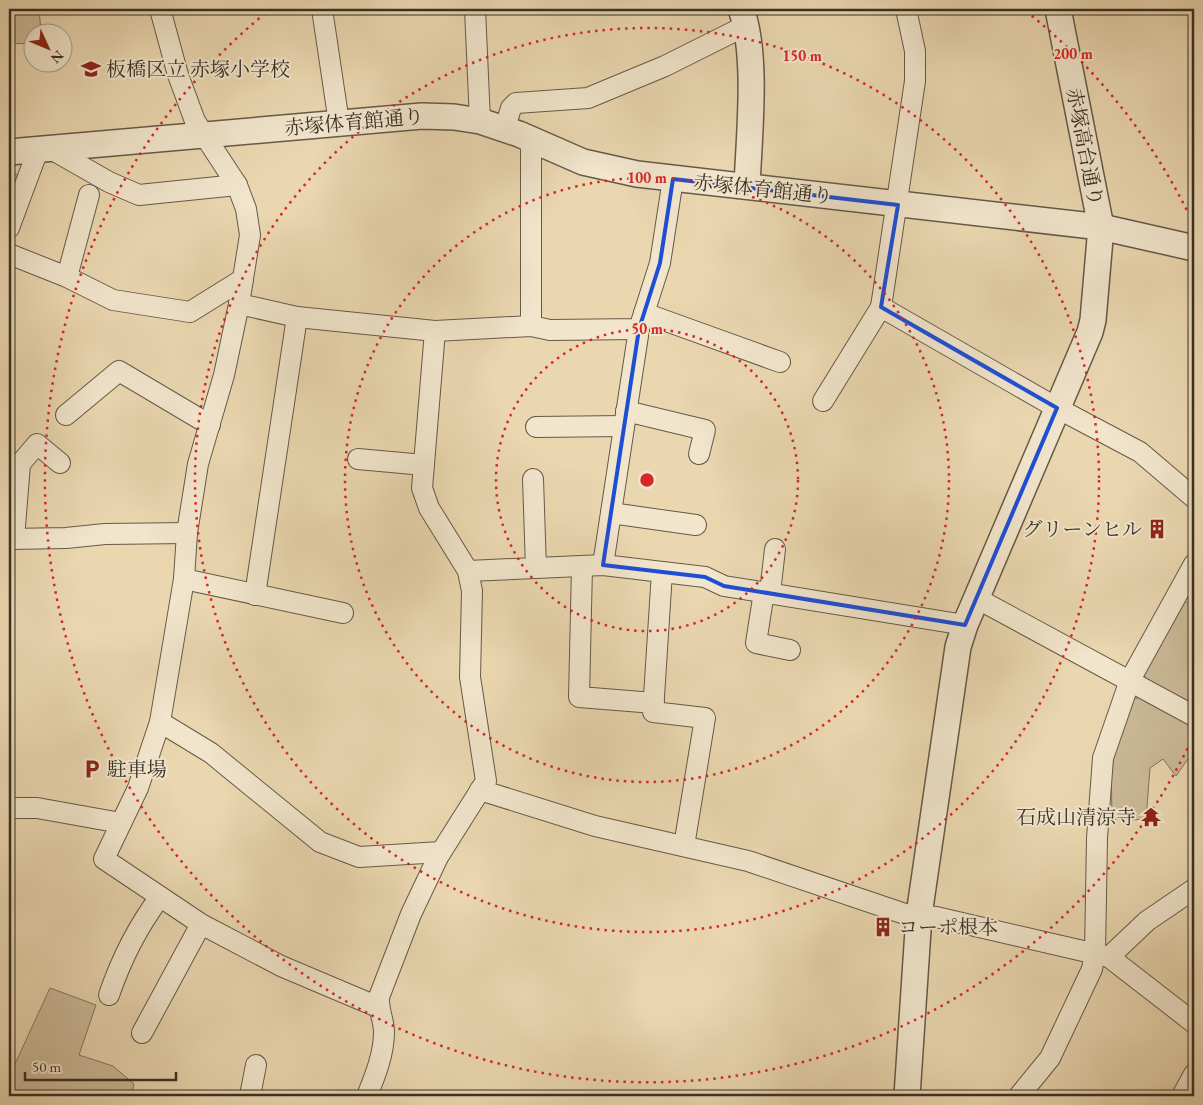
<svg xmlns="http://www.w3.org/2000/svg" width="1203" height="1105" font-family="'EB Garamond','Noto Serif JP',serif">
<style>
.green{fill:#cb9;stroke:#827660}
.lines{fill:none;stroke-linecap:round;stroke-linejoin:round}
.minor-casing{stroke:#655a48;stroke-width:22}
.tertiary-casing{stroke:#655a48;stroke-width:28}
.minor{stroke:#f1e5cc;stroke-width:20}
.tertiary{stroke:#f1e5cc;stroke-width:25}
.marked{fill:none;stroke:#1d4ed8;stroke-width:4;stroke-linejoin:round}
.ring{fill:none;stroke:#d62828;stroke-width:2.5;stroke-dasharray:2.5 5}
.labels{text-anchor:middle;dominant-baseline:central;stroke-width:4;stroke-linejoin:round;paint-order:stroke}
.poi-label{font-size:20px;fill:#393026;stroke:#f1e5cc;text-anchor:start}
.street-label{font-size:20px;fill:#393026;stroke:#f1e5cc}
.centre{fill:#d62828;stroke:#f1e5cc;stroke-width:2.5}
.ring-label{font-size:15px;text-anchor:middle;font-weight:bold;fill:#d62828;stroke:#f1e5cc;stroke-width:4;stroke-linejoin:round;paint-order:stroke}
</style>
<rect width="100%" height="100%" fill="#ead7b0"/>
<filter id="stains"><feTurbulence type="fractalNoise" baseFrequency=".004" numOctaves="4"/><feColorMatrix values="0 0 0 0 .2 0 0 0 0 .09 0 0 0 0 .02 0 0 0 .5 -.17"/></filter>
<radialGradient id="worn" r=".72"><stop offset=".6" stop-color="#630" stop-opacity="0"/><stop offset="1" stop-color="#630" stop-opacity=".3"/></radialGradient>
<!-- green -->
<g class="green">
<path d="M 9,9 L 39,9 L 41,32 L 32,32 L 32,43 L 9,44 Z"/>
<path d="M 9,167 L 18,176 L 9,201 Z"/>
<path d="M 1182,599 L 1194,608 L 1194,708 L 1147,681 L 1143,673 Z"/>
<path d="M 1140,697 L 1194,728 L 1194,757 L 1188,759 L 1176,776 L 1163,759 L 1150,768 L 1146,820 L 1112,819 L 1111,761 L 1132,700 Z"/>
<path d="M 50,988 L 96,1005 L 79,1055 L 113,1066 L 134,1084 L 131,1096 L 9,1096 L 9,1077 Z"/>
</g>
<g class="lines">
<defs>
<g id="minor">
<path d="M 160,9 L 178,75 L 195,121 L 237,185 L 246,209 L 250,235 L 239,304 L 224,375 L 198,464 L 187,533 L 184,579 L 160,722 L 138,788 L 104,859 L 201,924 L 281,966 L 378,1007"/>
<path d="M 322,9 L 339,123"/>
<path d="M 475,9 L 480,121"/>
<path d="M 906,9 L 915,51 L 915,81 L 881,307 L 1057,408 L 1140,452 L 1194,498"/>
<path d="M 505,128 L 511,108 L 516,103 L 588,98 L 665,66 L 747,25"/>
<path d="M 51,149 L 109,182 L 139,195 L 237,185"/>
<path d="M 9,228 L 38,150"/>
<path d="M 9,254 L 67,277 L 113,300 L 190,312 L 243,279"/>
<path d="M 67,277 L 89,195"/>
<path d="M 239,304 L 297,317 L 435,331 L 531,326 L 550,330 L 639,329 L 660,263 L 673,179"/>
<path d="M 644,313 L 780,362"/>
<path d="M 531,326 L 531,140"/>
<path d="M 823,401 L 881,307"/>
<path d="M 626,411 L 705,430 L 699,454"/>
<path d="M 66,415 L 119,371 L 210,425"/>
<path d="M 536,427 L 624,426"/>
<path d="M 358,459 L 424,465"/>
<path d="M 533,479 L 536,568"/>
<path d="M 611,513 L 696,525"/>
<path d="M 9,539 L 66,538 L 105,534 L 187,533"/>
<path d="M 14,539 L 20,464 L 37,444 L 60,463"/>
<path d="M 603,565 L 639,329"/>
<path d="M 582,567 L 579,697 L 654,703"/>
<path d="M 468,571 L 603,565 L 705,577 L 724,586 L 965,625"/>
<path d="M 662,572 L 653,712 L 705,718 L 684,846"/>
<path d="M 184,579 L 343,613"/>
<path d="M 764,592 L 756,643 L 790,650"/>
<path d="M 770,593 L 775,549"/>
<path d="M 255,595 L 297,317"/>
<path d="M 976,598 L 1194,716"/>
<path d="M 160,722 L 211,753 L 320,842 L 359,857 L 441,852"/>
<path d="M 480,790 L 595,826 L 748,861 L 905,914 L 936,917 L 1109,957 L 1147,921 L 1194,889"/>
<path d="M 9,808 L 37,808 L 121,823"/>
<path d="M 1109,957 L 1194,1023"/>
<path d="M 109,995 C 121,960 138,926 160,897"/>
<path d="M 142,1033 L 201,924"/>
<path d="M 250,1096 L 256,1065"/>
<path d="M 367,1096 C 375,1076 384,1054 384,1032 C 384,1020 378,1010 379,997 L 411,914 L 438,857 L 486,781 L 470,677 L 472,591 L 468,571 L 429,508 L 422,488 L 435,331"/>
<path d="M 1019,1096 L 1050,1058 L 1092,969 L 1095,953 L 1097,838 L 1103,758 L 1130,680 L 1194,564"/>
<path d="M 1182,1096 L 1194,1074"/>
</g>
<g id="tertiary">
<path d="M 741,9 C 758,54 749,136 747,186"/>
<path d="M 9,152 L 422,116 L 454,117 L 480,121 L 519,134 L 583,162 L 637,174 L 1101,227 L 1194,248"/>
<path d="M 907,1096 L 919,915 L 958,647 L 965,625 L 1090,332 L 1093,320 L 1101,227 L 1058,9"/>
</g>
</defs>
<!-- minor casing -->
<use href="#minor" class="minor-casing"/>
<!-- tertiary casing -->
<use href="#tertiary" class="tertiary-casing"/>
<!-- minor -->
<use href="#minor" class="minor"/>
<!-- tertiary -->
<use href="#tertiary" class="tertiary"/>
</g>
<!-- marked area -->
<path class="marked" d="M 673,179 L 898,205 L 881,307 L 1057,408 L 965,625 L 724,586 L 705,577 L 603,565 L 639,329 L 660,263 Z"/>
<!-- distance rings -->
<g class="ring">
<circle cx="647" cy="480" r="151"/>
<circle cx="647" cy="480" r="302"/>
<circle cx="647" cy="480" r="452"/>
<path d="M1194 735A603 603 0 1 1 268 11M1026 11A603 603 0 0 1 1194 225"/>
</g>
<!-- icons -->
<defs>
<symbol id="school-bare" viewBox="-9 -9 18 18"><path d="M0-5L7-2L0 1L-7-2ZM-4 1L0 2.5L4 1V4Q0 6-4 4Z" fill="#8f2418" stroke="#f1e5cc" stroke-width="2.5" paint-order="stroke"/></symbol>
<symbol id="building-bare" viewBox="-9 -9 18 18"><path d="M-4-6H4V6H1V3H-1V6H-4ZM-2.5-4.3h1.7v1.8h-1.7ZM.8-4.3h1.7v1.8H.8ZM-2.5-1h1.7V.8h-1.7ZM.8-1h1.7V.8H.8Z" fill="#8f2418" stroke="#f1e5cc" stroke-width="2.5" paint-order="stroke"/></symbol>
<symbol id="parking-bare" viewBox="-9 -9 18 18"><path d="M-3.5-5.5H1a3.5 3.5 0 0 1 0 7H-1V5.5H-3.5ZM-1-3.4V-.6H.8a1.4 1.4 0 0 0 0-2.8Z" fill="#8f2418" stroke="#f1e5cc" stroke-width="2.5" paint-order="stroke"/></symbol>
<symbol id="temple-bare" viewBox="-9 -9 18 18"><path d="M0-6L5-2H3V0L6.5 2.5H4V6H1.5V3h-3V6H-4V2.5H-6.5L-3 0V-2H-5Z" fill="#8f2418" stroke="#f1e5cc" stroke-width="2.5" paint-order="stroke"/></symbol>
</defs>
<g fill-rule="evenodd">
<use href="#school-bare" x="77" y="55" width="28" height="28"/>
<use href="#building-bare" x="1143" y="515" width="28" height="28"/>
<use href="#parking-bare" x="78" y="755" width="28" height="28"/>
<use href="#temple-bare" x="1137" y="803" width="28" height="28"/>
<use href="#building-bare" x="869" y="913" width="28" height="28"/>
</g>
<g class="labels">
<!-- poi labels -->
<g class="poi-label">
<text x="106" y="69">板橋区立 赤塚小学校</text>
<text x="1142" y="529" text-anchor="end">グリーンヒル</text>
<text x="107" y="769">駐車場</text>
<text x="1136" y="817" text-anchor="end">石成山清涼寺</text>
<text x="898" y="927">コーポ根本</text>
</g>
<!-- street labels -->
<g class="street-label">
<text transform="translate(354 122) rotate(-5)">赤塚体育館通り</text>
<text transform="translate(1085 147) rotate(79)">赤塚高台通り</text>
<text transform="translate(763 189) rotate(6)">赤塚体育館通り</text>
</g>
</g>
<circle cx="647" cy="480" r="8" class="centre"/>
<g class="ring-label">
<text x="1073" y="59">200 m</text>
<text x="802" y="61">150 m</text>
<text x="647" y="183">100 m</text>
<text x="647" y="334">50 m</text>
</g>
<!-- margin -->
<rect width="1203" height="1105" fill="none" stroke="#ead7b0" stroke-width="30"/>
<rect x="10" y="10" width="1183" height="1085" fill="none" stroke="#393026" stroke-width="2.5"/>
<rect x="15" y="15" width="1173" height="1075" fill="none" stroke="#393026"/>
<!-- north arrow -->
<g transform="translate(48 48) rotate(134)"><circle r="24" fill="#f1e5cc" stroke="#a79d8a"/>
<path d="M0-4L9 19L0 12L-9 19Z" fill="#8f2418"/>
<text y="-8" font-size="14" font-weight="bold" text-anchor="middle" fill="#393026">N</text>
</g>
<!-- scale -->
<path d="M25 1072v8h151v-8" fill="none" stroke="#393026" stroke-width="2.5"/>
<text x="32" y="1072" font-size="15" fill="#393026" stroke="#f1e5cc" stroke-width="4" paint-order="stroke">50 m</text>
<rect width="100%" height="100%" filter="url(#stains)"/>
<rect width="100%" height="100%" fill="url(#worn)"/>
</svg>
